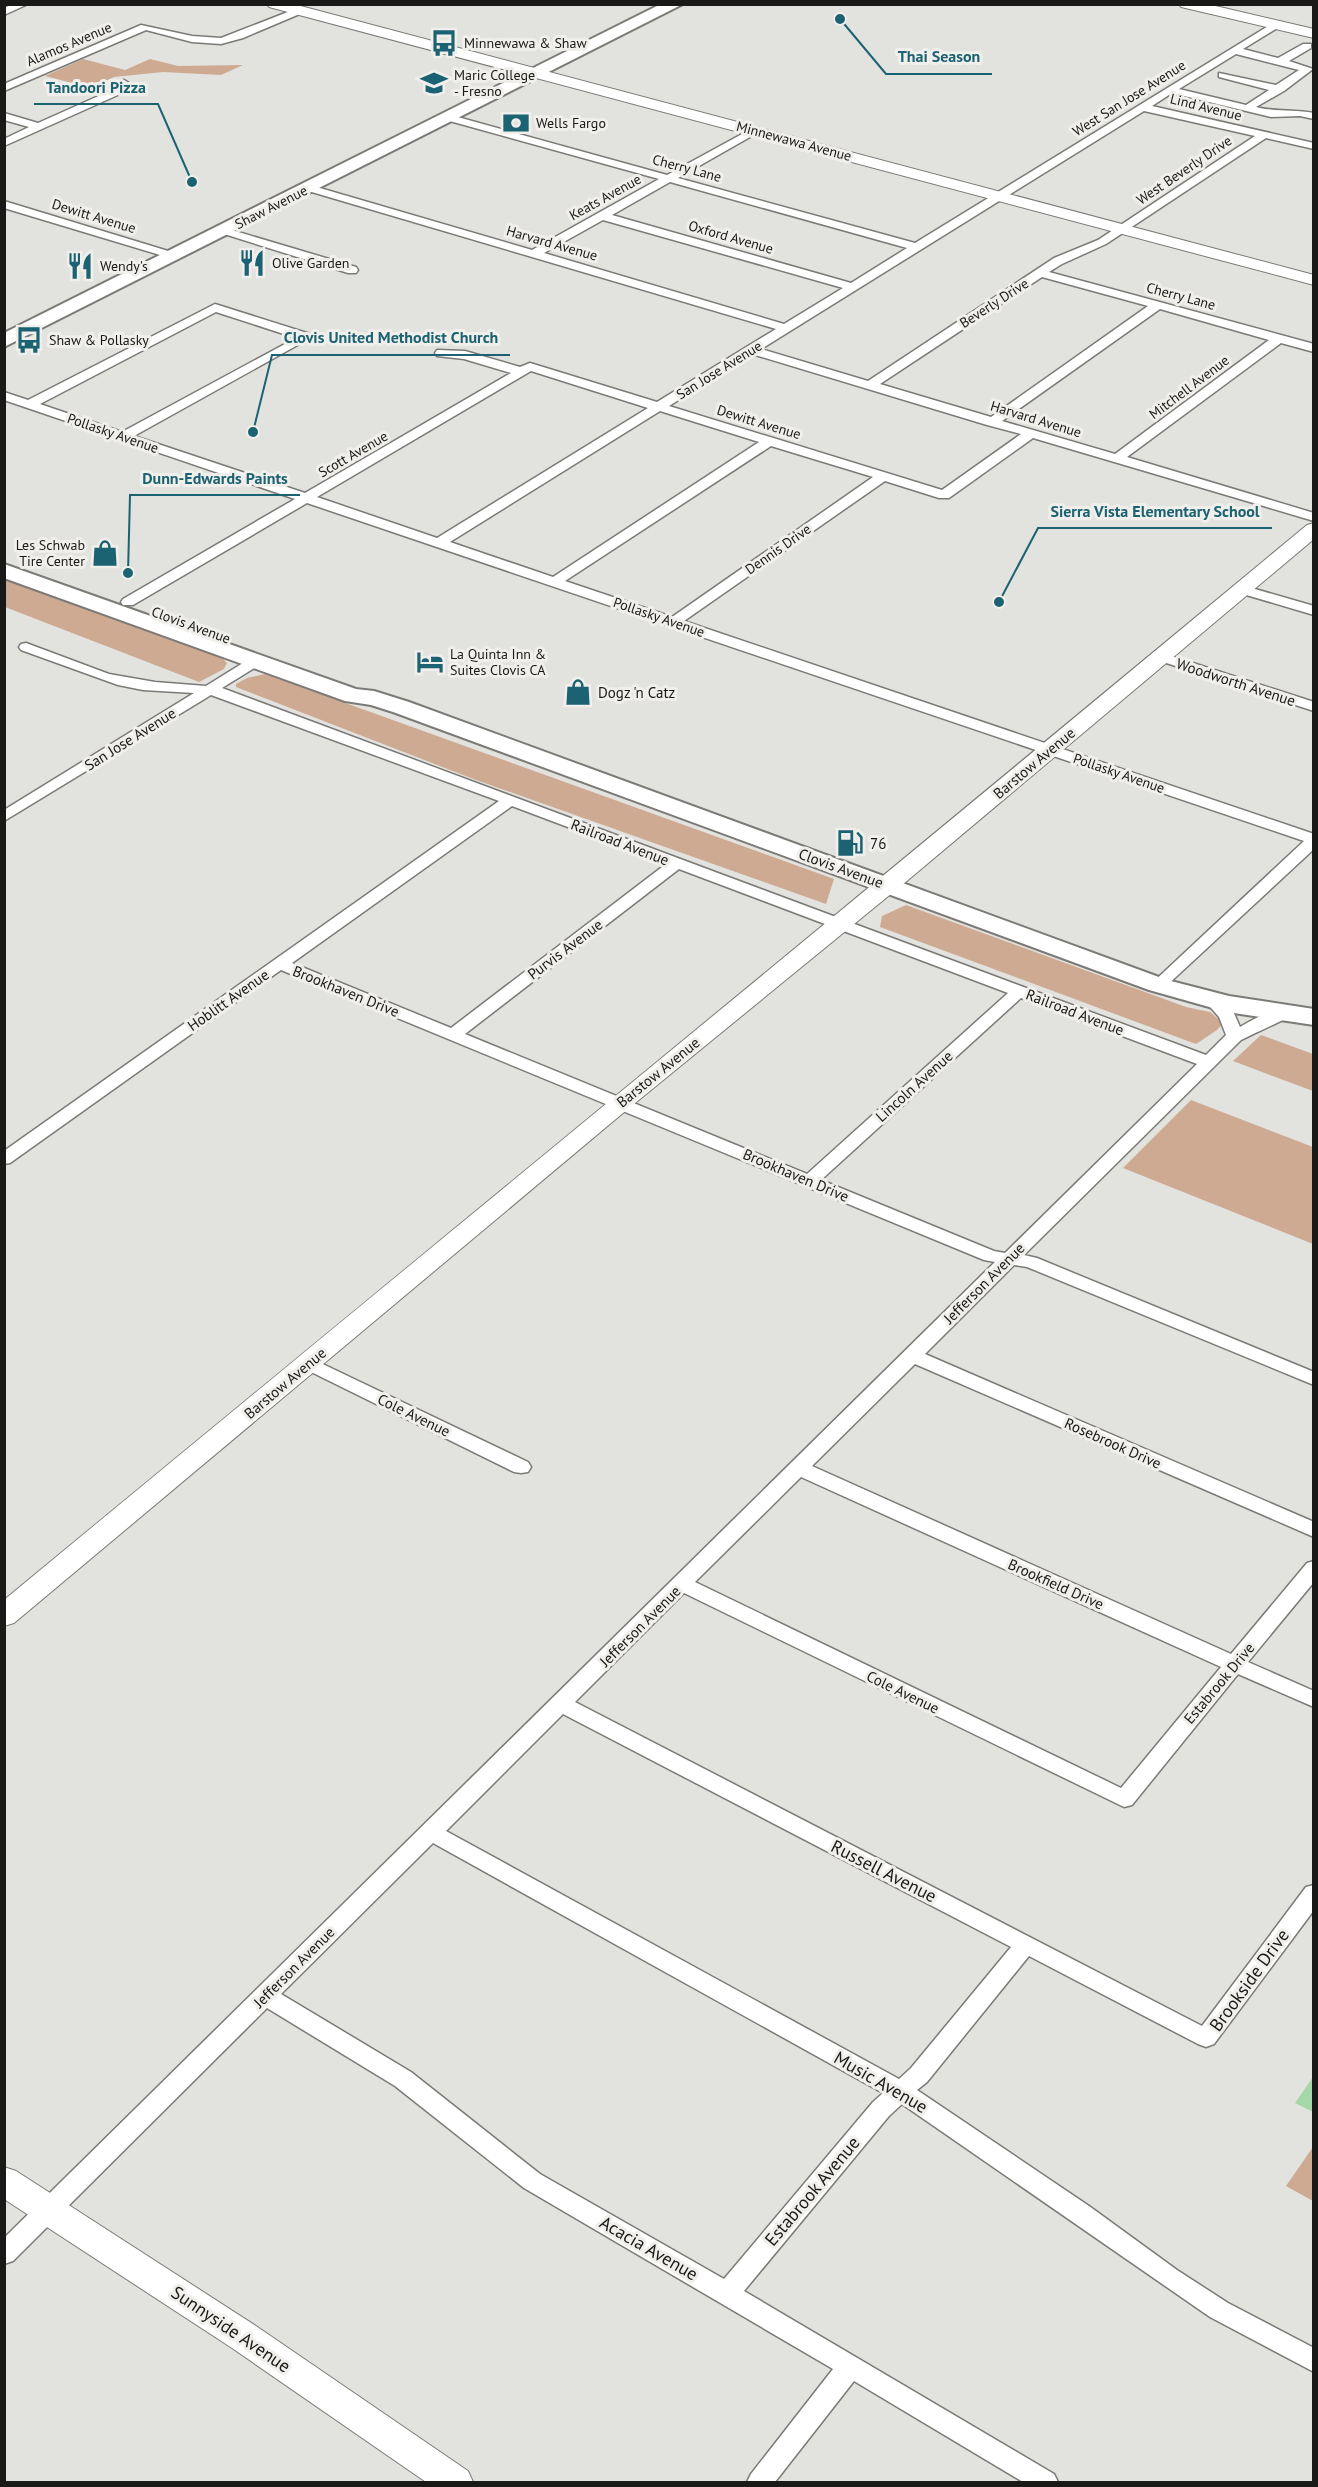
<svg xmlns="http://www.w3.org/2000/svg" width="1318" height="2487" font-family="'PT Sans',sans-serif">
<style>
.green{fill:#ceaa93}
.water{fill:#a4d8a8}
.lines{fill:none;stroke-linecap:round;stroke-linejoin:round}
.street-casing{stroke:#7b7a77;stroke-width:3}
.secondary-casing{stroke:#7b7a77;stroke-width:2}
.primary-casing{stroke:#7b7a77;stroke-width:4}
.street{fill:#fff;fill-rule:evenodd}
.secondary{fill:#fff;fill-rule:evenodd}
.primary{fill:#fff;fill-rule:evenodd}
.labels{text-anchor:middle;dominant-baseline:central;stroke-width:6;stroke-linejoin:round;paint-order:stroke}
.far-poi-label{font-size:14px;fill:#191918;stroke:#f0efeb;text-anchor:start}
.far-street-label{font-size:14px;fill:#191918;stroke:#f0efeb}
.street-label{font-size:15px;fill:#191918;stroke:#f0efeb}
.poi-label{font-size:15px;fill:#191918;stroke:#f0efeb;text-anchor:start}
.near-street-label{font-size:18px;fill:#191918;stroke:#f0efeb}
.leader{fill:none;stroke:#1b6272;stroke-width:2}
.callout-dot{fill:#1b6272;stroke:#f0efeb;stroke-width:2}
.callout-label{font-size:16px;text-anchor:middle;font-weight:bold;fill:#1b6272;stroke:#f0efeb;stroke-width:6;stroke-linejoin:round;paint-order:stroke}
</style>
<rect width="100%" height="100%" fill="#e2e2de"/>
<!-- green -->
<g class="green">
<path d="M 83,59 L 125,70 L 150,59 L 178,66 L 243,65 L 221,75 L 163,72 L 114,77 L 101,83 L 103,91 L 45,76 Z"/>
<path d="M 4,577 L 206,651 L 222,658 L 227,663 L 224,669 L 199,682 L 5,607 Z"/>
<path d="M 265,674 L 834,879 L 826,904 L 476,780 L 236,687 L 236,684 L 247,678 Z"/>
<path d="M 906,905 L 1186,1007 L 1210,1012 L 1223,1023 L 1217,1030 L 1196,1044 L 880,927 L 882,916 Z"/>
<path d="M 1261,1035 L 1313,1054 L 1313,1091 L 1233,1061 Z"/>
<path d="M 1191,1100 L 1313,1147 L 1313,1244 L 1123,1168 Z"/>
<path d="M 1313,2147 L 1313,2201 L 1286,2186 Z"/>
</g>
<!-- water -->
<path class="water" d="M 1313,2077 L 1313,2112 L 1295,2103 Z"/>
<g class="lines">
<defs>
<g id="street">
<path d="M 13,4 L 28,4 L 4,15 L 4,8 Z"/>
<path d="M 298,8 L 303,11 L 302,13 L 243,38 L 221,44 L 192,42 L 146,30 L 4,91 L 4,84 L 141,25 L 192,36 L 221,38 Z"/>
<path d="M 1275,22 L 1280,25 L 1279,27 L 1243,49 L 1278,58 L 1303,44 L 1311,44 L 1311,48 L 1289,61 L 1313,69 L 1284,91 L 1256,107 C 1276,112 1294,109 1314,113 L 1314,119 L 1300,116 L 1271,117 L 1172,93 L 1152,106 L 1314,143 L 1314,149 L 1266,138 L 1106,244 L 1062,264 L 1049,272 L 1314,344 L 1314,352 L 1281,343 L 1127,457 L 1314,513 L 1314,521 L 1033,438 L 949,498 L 939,498 L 885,481 L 684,621 L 1314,834 L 1314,849 L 1164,988 L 1152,988 L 1150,985 L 1304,841 L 307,503 L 133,605 L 123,605 L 121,602 L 123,599 L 295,499 L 4,400 L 4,392 L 28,400 L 215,304 L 310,334 L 312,337 L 134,436 L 305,493 L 511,373 L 464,359 L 437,356 L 435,353 L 437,350 L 465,351 L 520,367 L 530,363 L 657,402 L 776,329 L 305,190 L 303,188 L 309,185 L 313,186 L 532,250 L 659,179 L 446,120 L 446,116 L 454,116 L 667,175 L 753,128 L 758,131 L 757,133 L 678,178 L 915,243 ZM 1236,54 L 1299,70 L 1276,85 L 1219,73 L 1219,77 L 1269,90 L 1246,105 L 1179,89 ZM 1144,111 L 1255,136 L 1098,240 L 1054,258 L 868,381 L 761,349 ZM 670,182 L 907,248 L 851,283 L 612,215 ZM 603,220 L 843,288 L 784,324 L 544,253 ZM 1042,277 L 1148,306 L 991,417 L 880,384 ZM 1160,309 L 1269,340 L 1115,454 L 1002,421 ZM 216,312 L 296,338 L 122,432 L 40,404 ZM 752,354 L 987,425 L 1021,434 L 942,490 L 669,406 ZM 531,371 L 648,408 L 437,538 L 317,497 ZM 660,411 L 759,442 L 553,577 L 450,542 ZM 771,446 L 873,477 L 672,617 L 565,581 Z"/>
<path d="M 124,80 L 129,83 L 120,94 L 4,146 L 4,139 L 29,127 L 4,120 L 4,113 L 38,123 L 112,90 Z"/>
<path d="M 4,201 L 178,254 L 180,256 L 178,258 L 170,258 L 4,208 Z"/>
<path d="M 225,228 L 356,267 L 358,270 L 356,273 L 348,273 L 221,233 L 221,229 Z"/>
<path d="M 1241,585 L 1314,606 L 1314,615 L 1236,592 L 1234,589 L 1236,586 Z"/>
<path d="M 26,643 L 109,674 L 155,682 L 206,686 L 251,658 L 261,658 L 263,661 L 261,664 L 222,688 L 1206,1055 L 1226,1035 L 1219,1017 L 1204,1000 L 1206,997 L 1218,997 L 1233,1011 L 1240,1027 C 1254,1019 1275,1006 1292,1010 L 1294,1014 C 1291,1017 1250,1035 1241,1040 L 1024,1255 L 1037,1258 L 1314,1372 L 1314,1385 L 1027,1267 L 1014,1265 L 925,1354 L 1314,1522 L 1314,1537 L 915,1364 L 812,1466 L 1231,1654 L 1307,1563 L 1314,1561 L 1314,1582 L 1248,1662 L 1314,1691 L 1314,1707 L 1238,1674 L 1132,1805 L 1124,1807 L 684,1593 L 575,1702 L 1202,2026 L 1306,1887 L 1314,1885 L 1314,1910 L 1214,2044 L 1206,2047 L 1198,2044 L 1029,1956 L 927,2082 L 917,2090 L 1089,2206 L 1177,2270 L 1228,2303 L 1314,2348 L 1314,2372 L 1210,2317 L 902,2104 L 889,2116 L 744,2291 L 1054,2474 L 1058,2482 L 1023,2482 L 854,2381 L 775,2482 L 747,2482 L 751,2474 L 833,2369 L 524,2188 L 395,2086 L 267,2008 L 13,2261 L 4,2264 L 4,2238 L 995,1262 L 984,1260 L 281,970 L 10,1163 L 4,1164 L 4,1151 L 499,801 L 211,695 L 4,821 L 4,810 L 194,693 L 143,690 L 118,685 L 21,650 L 19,647 L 21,644 ZM 512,806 L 666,864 L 451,1028 L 292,963 ZM 679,869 L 1008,993 L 807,1174 L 465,1034 ZM 1021,998 L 1197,1064 L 1005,1253 L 994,1251 L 821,1180 ZM 801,1477 L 1221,1667 L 1121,1788 L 695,1582 ZM 563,1714 L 1011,1947 L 911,2068 L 899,2079 L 446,1831 ZM 433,1843 L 883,2093 L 873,2102 L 724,2279 L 540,2174 L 411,2072 L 281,1994 Z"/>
<path d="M 1159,652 L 1314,702 L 1314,711 L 1154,659 L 1152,656 Z"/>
<path d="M 308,1357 L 528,1462 L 531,1467 L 528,1472 L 521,1473 L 514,1472 L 301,1367 L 299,1363 L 301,1359 Z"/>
</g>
<g id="secondary">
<path d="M 267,4 L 293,4 L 1314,275 L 1314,285 L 269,7 Z"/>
<path d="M 1179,4 L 1207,4 L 1314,29 L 1314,38 L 1181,7 Z"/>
<path d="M 1314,523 L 1314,539 L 908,880 L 629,1108 L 14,1623 L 4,1626 L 4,1600 C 438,1241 874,885 1307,525 Z"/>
<path d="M 4,2167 L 16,2171 L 256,2326 L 468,2471 L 473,2482 L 426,2482 L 232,2348 L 4,2199 Z"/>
</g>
<g id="primary">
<path d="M 661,4 L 683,4 L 4,347 L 4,333 Z"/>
<path d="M 4,564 L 356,689 L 374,691 L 409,702 L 1167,980 L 1229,996 L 1314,1009 L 1314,1025 L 1227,1012 L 1149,990 L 393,712 L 371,705 L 345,701 L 4,578 Z"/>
</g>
</defs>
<!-- street casing -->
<use href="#street" class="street-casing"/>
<!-- secondary casing -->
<use href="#secondary" class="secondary-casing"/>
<!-- primary casing -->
<use href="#primary" class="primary-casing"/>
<!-- street -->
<use href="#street" class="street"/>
<!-- secondary -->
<use href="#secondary" class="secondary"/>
<!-- primary -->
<use href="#primary" class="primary"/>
</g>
<!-- icons -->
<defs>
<symbol id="bus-bare" viewBox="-9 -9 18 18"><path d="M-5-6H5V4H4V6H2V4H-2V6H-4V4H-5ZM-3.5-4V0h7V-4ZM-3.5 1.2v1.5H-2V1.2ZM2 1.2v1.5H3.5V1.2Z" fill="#1b6272" stroke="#f0efeb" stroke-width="2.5" paint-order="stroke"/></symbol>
<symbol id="school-bare" viewBox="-9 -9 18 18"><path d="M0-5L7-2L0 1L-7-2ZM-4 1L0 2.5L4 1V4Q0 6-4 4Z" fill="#1b6272" stroke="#f0efeb" stroke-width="2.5" paint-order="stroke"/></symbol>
<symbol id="bank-bare" viewBox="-9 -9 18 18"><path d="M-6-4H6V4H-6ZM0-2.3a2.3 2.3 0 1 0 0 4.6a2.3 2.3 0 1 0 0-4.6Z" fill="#1b6272" stroke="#f0efeb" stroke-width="2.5" paint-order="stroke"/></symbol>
<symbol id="restaurant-bare" viewBox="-9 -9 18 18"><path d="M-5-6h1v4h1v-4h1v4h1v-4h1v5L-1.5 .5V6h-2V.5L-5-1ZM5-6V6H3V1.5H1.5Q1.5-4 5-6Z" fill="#1b6272" stroke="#f0efeb" stroke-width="2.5" paint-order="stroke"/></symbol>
<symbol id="shop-bare" viewBox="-9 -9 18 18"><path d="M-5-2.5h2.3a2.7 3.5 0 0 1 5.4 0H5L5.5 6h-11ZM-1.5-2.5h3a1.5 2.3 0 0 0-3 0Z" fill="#1b6272" stroke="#f0efeb" stroke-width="2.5" paint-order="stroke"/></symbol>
<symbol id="hotel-bare" viewBox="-9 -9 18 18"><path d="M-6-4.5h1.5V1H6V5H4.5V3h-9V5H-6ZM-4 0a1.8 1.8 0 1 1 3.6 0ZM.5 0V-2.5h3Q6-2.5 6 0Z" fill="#1b6272" stroke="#f0efeb" stroke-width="2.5" paint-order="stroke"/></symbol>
<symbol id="fuel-bare" viewBox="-9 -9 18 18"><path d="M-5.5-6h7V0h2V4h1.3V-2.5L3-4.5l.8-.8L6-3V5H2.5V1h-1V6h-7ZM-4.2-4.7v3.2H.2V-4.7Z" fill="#1b6272" stroke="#f0efeb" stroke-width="2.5" paint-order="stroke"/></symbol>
</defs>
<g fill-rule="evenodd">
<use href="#bus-bare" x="425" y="24" width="38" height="38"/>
<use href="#school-bare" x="415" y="64" width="38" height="38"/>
<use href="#bank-bare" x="497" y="104" width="38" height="38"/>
<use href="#restaurant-bare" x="233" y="244" width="38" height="38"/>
<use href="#restaurant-bare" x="61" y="247" width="38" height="38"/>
<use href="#bus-bare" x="10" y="321" width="38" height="38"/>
<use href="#shop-bare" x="86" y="534" width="38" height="38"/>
<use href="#hotel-bare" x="411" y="643" width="38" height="38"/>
<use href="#shop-bare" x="559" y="673" width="38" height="38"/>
<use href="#fuel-bare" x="831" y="824" width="38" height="38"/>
</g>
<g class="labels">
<!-- far-poi labels -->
<g class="far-poi-label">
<text x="464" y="43">Minnewawa &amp; Shaw</text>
<text x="454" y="75">Maric College<tspan x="454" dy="16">- Fresno</tspan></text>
<text x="536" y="123">Wells Fargo</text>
<text x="272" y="263">Olive Garden</text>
<text x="100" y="266">Wendy's</text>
<text x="49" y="340">Shaw &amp; Pollasky</text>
<text x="85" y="545" text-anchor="end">Les Schwab<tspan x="85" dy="16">Tire Center</tspan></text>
<text x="450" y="654">La Quinta Inn &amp;<tspan x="450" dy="16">Suites Clovis CA</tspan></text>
</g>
<!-- far-street labels -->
<g class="far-street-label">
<text transform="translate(69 44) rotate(-23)">Alamos Avenue</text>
<text transform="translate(1129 98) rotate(-32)">West San Jose Avenue</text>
<text transform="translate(1206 107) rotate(14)">Lind Avenue</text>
<text transform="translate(794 141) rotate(15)">Minnewawa Avenue</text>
<text transform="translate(687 168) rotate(15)">Cherry Lane</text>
<text transform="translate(1184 170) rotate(-34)">West Beverly Drive</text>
<text transform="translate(605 197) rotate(-29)">Keats Avenue</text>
<text transform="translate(271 207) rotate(-27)">Shaw Avenue</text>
<text transform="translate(94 216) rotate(17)">Dewitt Avenue</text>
<text transform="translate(731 237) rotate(16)">Oxford Avenue</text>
<text transform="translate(552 243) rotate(16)">Harvard Avenue</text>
<text transform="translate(1181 296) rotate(15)">Cherry Lane</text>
<text transform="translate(994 303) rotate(-33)">Beverly Drive</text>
<text transform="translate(719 370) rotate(-32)">San Jose Avenue</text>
<text transform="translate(1189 387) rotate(-37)">Mitchell Avenue</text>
<text transform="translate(1036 419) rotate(17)">Harvard Avenue</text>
<text transform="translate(759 422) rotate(17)">Dewitt Avenue</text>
<text transform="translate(113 433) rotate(19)">Pollasky Avenue</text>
<text transform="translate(353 454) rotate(-30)">Scott Avenue</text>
<text transform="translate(778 549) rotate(-35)">Dennis Drive</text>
<text transform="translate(659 617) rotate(19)">Pollasky Avenue</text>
<text transform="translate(191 625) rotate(20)">Clovis Avenue</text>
<text transform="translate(1119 773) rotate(19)">Pollasky Avenue</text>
</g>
<!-- street labels -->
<g class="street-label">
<text transform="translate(1236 682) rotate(18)">Woodworth Avenue</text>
<text transform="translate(130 739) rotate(-32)">San Jose Avenue</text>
<text transform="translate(1034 763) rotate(-40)">Barstow Avenue</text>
<text transform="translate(620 842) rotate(21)">Railroad Avenue</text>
<text transform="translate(841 868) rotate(20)">Clovis Avenue</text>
<text transform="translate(565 949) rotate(-37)">Purvis Avenue</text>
<text transform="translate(346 991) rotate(22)">Brookhaven Drive</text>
<text transform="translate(228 1000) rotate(-35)">Hoblitt Avenue</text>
<text transform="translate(1075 1012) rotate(21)">Railroad Avenue</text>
<text transform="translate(658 1072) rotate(-39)">Barstow Avenue</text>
<text transform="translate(914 1086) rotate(-42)">Lincoln Avenue</text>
<text transform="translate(796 1175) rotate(23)">Brookhaven Drive</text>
<text transform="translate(984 1283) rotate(-45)">Jefferson Avenue</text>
<text transform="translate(285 1383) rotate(-40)">Barstow Avenue</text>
<text transform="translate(414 1415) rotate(26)">Cole Avenue</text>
<text transform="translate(1113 1443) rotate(24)">Rosebrook Drive</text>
<text transform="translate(1056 1584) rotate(24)">Brookfield Drive</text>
<text transform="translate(640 1626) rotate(-45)">Jefferson Avenue</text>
<text transform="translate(1219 1683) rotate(-50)">Estabrook Drive</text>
<text transform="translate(903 1692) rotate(26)">Cole Avenue</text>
<text transform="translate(294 1967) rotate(-45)">Jefferson Avenue</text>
</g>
<!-- poi labels -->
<g class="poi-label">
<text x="598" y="692">Dogz 'n Catz</text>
<text x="870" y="843">76</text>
</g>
<!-- near-street labels -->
<g class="near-street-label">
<text transform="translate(884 1871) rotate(27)">Russell Avenue</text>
<text transform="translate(1249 1980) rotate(-54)">Brookside Drive</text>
<text transform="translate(881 2082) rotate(30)">Music Avenue</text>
<text transform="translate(812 2191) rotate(-50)">Estabrook Avenue</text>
<text transform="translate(649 2248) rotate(30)">Acacia Avenue</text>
<text transform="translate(231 2329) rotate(34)">Sunnyside Avenue</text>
</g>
</g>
<!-- callouts -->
<path class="leader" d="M840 19L886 74H992M192 182L158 104H34M253 432L272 355H510M128 573L130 495H300M999 602L1038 528H1272"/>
<g class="callout-dot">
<circle cx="840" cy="19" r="6"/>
<circle cx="192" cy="182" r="6"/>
<circle cx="253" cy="432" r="6"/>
<circle cx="128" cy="573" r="6"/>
<circle cx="999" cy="602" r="6"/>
</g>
<g class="callout-label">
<text x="939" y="62">Thai Season</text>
<text x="96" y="93">Tandoori Pizza</text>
<text x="391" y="343">Clovis United Methodist Church</text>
<text x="215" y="484">Dunn-Edwards Paints</text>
<text x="1155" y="517">Sierra Vista Elementary School</text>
</g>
<!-- border -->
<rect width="1318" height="2487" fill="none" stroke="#191918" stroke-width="12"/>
</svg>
